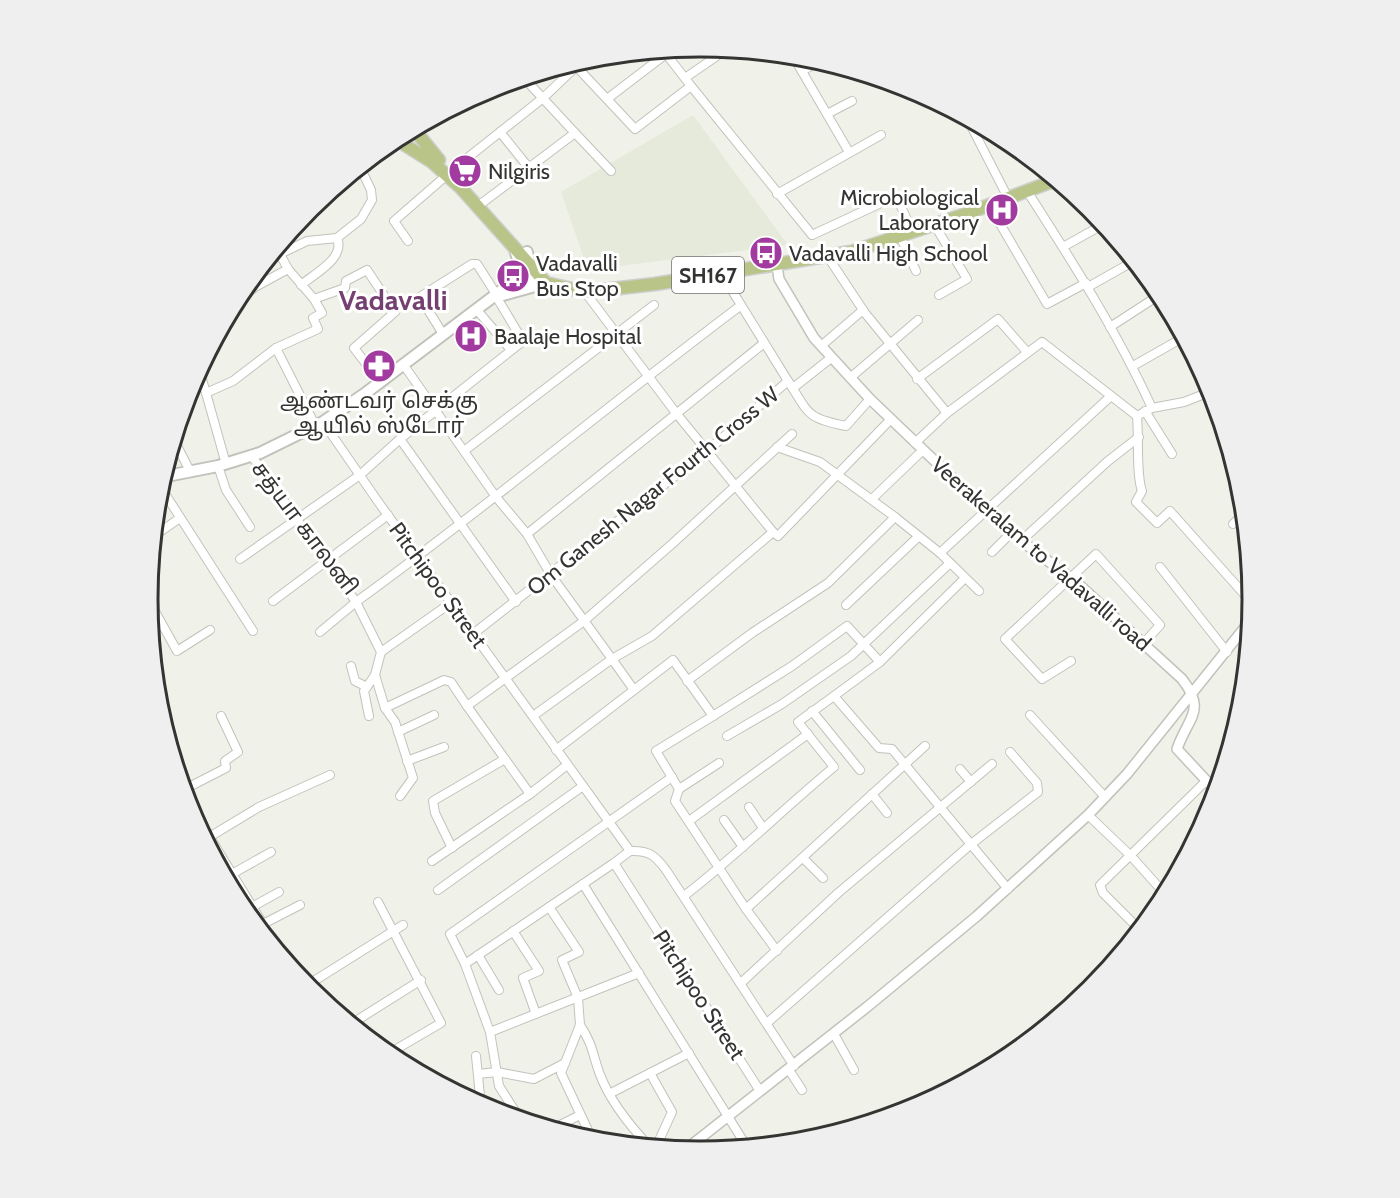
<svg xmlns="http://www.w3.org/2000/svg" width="1400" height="1198" font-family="Cabin,'Noto Sans Tamil',sans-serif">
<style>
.built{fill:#e6eada}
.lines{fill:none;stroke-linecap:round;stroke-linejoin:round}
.minor-casing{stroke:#c1c3bb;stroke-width:10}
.tertiary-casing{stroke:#c1c3bb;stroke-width:12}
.secondary-casing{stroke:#c1c3bb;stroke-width:14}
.primary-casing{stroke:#cecfce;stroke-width:15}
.minor{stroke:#fff;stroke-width:8}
.tertiary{stroke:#fff;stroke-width:9}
.secondary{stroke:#fff;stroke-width:10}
.primary{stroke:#b8c488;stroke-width:12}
.labels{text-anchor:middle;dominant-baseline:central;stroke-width:6;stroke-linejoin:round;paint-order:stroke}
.shield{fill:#fff;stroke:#717270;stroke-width:1.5}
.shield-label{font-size:21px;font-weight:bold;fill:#343532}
.poi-label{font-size:22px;fill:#343532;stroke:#fff;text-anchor:start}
.street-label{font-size:22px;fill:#343532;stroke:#fff}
.district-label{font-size:28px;font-weight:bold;fill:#744071;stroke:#fff}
.rim{fill:none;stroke:#343532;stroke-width:3}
</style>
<rect width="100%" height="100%" fill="#f0f2ea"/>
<!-- built -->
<path class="built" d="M 693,115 L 788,245 L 588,270 L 561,192 Z"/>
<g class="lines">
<defs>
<g id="minor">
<path d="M 793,56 L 849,152"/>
<path d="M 573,63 L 635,129 L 691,86 L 663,50"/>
<path d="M 802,71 L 820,61"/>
<path d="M 685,78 L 727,49"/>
<path d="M 691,86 L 812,235 L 896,196 L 910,226"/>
<path d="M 607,99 L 666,54"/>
<path d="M 827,114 L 852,101"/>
<path d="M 967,118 L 1005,192"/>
<path d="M 500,132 L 529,168"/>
<path d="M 575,133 L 611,171"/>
<path d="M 360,167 L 371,190 L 372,200 L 361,219 L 337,238 L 307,241 L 280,254 L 288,269 L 314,299 L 345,288 L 346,281 L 367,270 L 395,312 L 354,348 L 380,382"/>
<path d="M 451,171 L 543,98 L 583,60"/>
<path d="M 1027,191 C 1072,261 1117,332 1152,408 L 1184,402 L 1212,391"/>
<path d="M 777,194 L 881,135"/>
<path d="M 482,203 L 575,133 L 524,78"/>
<path d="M 989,205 L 1047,304 L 1086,283"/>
<path d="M 934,224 L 967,279 L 939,295"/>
<path d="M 900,236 L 916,271"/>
<path d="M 408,241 L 394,221 L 447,175"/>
<path d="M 1063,247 L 1104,224"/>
<path d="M 828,257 L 865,313 L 947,413"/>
<path d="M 301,285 C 314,274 346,258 337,238"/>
<path d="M 1088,287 L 1134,261"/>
<path d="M 585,292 L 676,413 L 773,532 L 652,636 L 612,659 L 634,690"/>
<path d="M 497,298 L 523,341 L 400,439 L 516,602"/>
<path d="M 235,303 L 255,287 L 288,269"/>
<path d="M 477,310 L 511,350"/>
<path d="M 1110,327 L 1161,294"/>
<path d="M 443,334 L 420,297 L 472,264 L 477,264 L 496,294"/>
<path d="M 821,346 L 863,310"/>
<path d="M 276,348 L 318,329 L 313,318 L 322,313 L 314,299"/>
<path d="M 403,364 L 496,497 L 527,534 L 551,575 L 612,659 L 533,716"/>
<path d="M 1133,366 L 1184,337"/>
<path d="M 199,370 L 206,393 L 233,381 L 276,348 L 315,425"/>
<path d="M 850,378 L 918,320"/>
<path d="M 917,379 L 998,319 L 1027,352"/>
<path d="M 788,381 C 809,413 805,418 846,426 L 870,399"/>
<path d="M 793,388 L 831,358"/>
<path d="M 206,393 L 226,464"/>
<path d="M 1145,411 L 1172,454"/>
<path d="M 1137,416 C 1139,436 1136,475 1142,491 L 1136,502 L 1157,523 L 1170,511 L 1252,603"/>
<path d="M 323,422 L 379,503 L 630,851 L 614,863 L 760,1091"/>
<path d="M 174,440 L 190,471"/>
<path d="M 915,443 L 947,413 L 1042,342 L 1137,416 L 1152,408"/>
<path d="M 464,451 L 654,305"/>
<path d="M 251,455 L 356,602 C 487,507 611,403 740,306"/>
<path d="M 218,466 L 226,490 L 250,527"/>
<path d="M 160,486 L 253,631"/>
<path d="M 872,499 L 923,450"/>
<path d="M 895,517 L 940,553 L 1111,396"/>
<path d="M 1233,524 L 1244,513"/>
<path d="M 773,532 L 778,536 L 890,420"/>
<path d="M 527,534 L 764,343"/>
<path d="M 154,536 L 180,518"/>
<path d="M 1021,541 L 1108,461 L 1139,437"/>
<path d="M 992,552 L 1011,533"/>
<path d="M 940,553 L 979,591"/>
<path d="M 240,559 L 360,475 L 400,439"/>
<path d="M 1160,567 L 1227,652"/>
<path d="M 148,599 L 177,651 L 210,630"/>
<path d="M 273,601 L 388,515"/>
<path d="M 846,605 L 918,537"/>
<path d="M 320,632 L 356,602 L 381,652 L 375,675 L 385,708 L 395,722 L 413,778 L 400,796"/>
<path d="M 473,634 L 707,451 L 788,381 L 728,284 L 730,265"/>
<path d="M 381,652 L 452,602"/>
<path d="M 1071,661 L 1042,679 L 1005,639 L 1096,554 L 1160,625 L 1144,643"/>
<path d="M 880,662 L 965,578"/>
<path d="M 351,666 L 355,681 L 367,687"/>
<path d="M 687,681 L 752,633 L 828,583 L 895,517 L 820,462 L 777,447"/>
<path d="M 385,708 L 444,680 L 451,682 L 467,706"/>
<path d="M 812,711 L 860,770"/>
<path d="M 1030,715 L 1105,797"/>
<path d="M 369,716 L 364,691 L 375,675"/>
<path d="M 713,716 L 656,751 L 679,789 L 675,801 L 746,909"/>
<path d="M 398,732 L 434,715"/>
<path d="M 727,736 L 782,704 L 851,656 L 950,563"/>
<path d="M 556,750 L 673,660 L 713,716 L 792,666 L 847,626 L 880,662 L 834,696 L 879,748 L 892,749 L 1008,889"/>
<path d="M 407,761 L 444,747"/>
<path d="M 567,765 L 530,794 L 467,706 L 584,621 L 672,544 L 792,434"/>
<path d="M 960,769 L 971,782"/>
<path d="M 679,789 L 719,763"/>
<path d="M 183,790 L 226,768 L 225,761 L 238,752 L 221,716"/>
<path d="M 872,794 L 887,813"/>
<path d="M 749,807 L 763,828"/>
<path d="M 1088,815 L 1131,856 L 1165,894"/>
<path d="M 724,820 L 743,847"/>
<path d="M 689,821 L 808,734"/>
<path d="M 209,836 L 263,924 L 300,905"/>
<path d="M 206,839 L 259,807 L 330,775"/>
<path d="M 452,848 L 435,813 L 433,801 L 505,759"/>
<path d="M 630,851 C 648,850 655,855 666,870 L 794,1066"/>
<path d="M 804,859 L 823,878"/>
<path d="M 432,861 L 530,794"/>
<path d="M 232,874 L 271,852"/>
<path d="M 583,884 L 747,1147"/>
<path d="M 438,890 L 583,786"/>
<path d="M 684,896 C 736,856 783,809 834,767 L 798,722 L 834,696"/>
<path d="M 378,902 L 441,1023 L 393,1051 L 390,1056"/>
<path d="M 252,907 L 279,892"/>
<path d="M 549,907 L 579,952 L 562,960 L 578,998 L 580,1025 L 561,1073 L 593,1141"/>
<path d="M 1140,930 L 1103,893 L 1100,885 L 1206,781"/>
<path d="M 513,931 L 539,971 L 523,978 L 536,1014"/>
<path d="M 777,951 L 746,909 L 925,746"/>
<path d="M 478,955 L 499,990"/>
<path d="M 465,964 L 614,863"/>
<path d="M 741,983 L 838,893 L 992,764"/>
<path d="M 306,986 L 403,925"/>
<path d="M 767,1023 L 970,845 L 1038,792 L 1037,783 L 1010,752"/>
<path d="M 351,1024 L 421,980"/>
<path d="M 580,1025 C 593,1045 592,1052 599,1072 C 609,1100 630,1126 650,1147"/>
<path d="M 490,1032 L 639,973"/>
<path d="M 834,1034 L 854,1070"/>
<path d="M 476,1056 L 481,1106"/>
<path d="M 789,1070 L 802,1090"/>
<path d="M 650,1073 L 672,1112 L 656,1147"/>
<path d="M 478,1074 L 497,1072 L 534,1079 L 565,1063"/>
<path d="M 611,1093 L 689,1053"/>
<path d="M 520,1119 L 499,1086 L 490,1032 L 465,964 L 450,934 L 672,777"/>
<path d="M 552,1129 L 580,1115"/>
<path d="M 803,1141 L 810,1140"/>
</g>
<g id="tertiary">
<path d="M 776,259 L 779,279 L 814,338 L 870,399 L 1007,530 L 1076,582 L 1182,679 C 1207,711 1188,717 1177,749 L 1216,791"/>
<path d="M 685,1150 L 867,1007 L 977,916 L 1088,815 L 1127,774 L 1250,621"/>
</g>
<g id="secondary">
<path d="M 519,287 L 530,280 L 531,272 L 527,252"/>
<path d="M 503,295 L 546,283"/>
<path d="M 162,477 L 218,466 L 260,453 L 323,422 L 363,395 L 518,278 L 521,270 L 515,249"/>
</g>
<g id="primary">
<path d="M 417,133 L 439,160"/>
<path d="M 393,140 L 394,140"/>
<path d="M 405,145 L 432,162 L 461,188 L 546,283 L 585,292 L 655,284 L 851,252 L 963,215 L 1056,180"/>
</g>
</defs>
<!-- minor casing -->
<use href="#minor" class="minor-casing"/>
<!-- tertiary casing -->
<use href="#tertiary" class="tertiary-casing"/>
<!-- secondary casing -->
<use href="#secondary" class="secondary-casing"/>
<!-- primary casing -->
<use href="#primary" class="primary-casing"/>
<!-- minor -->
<use href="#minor" class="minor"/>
<!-- tertiary -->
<use href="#tertiary" class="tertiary"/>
<!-- secondary -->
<use href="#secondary" class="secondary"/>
<!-- primary -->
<use href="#primary" class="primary"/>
</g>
<!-- icons -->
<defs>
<symbol id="supermarket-disc" viewBox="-11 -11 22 22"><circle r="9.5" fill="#a23b9f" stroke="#fff"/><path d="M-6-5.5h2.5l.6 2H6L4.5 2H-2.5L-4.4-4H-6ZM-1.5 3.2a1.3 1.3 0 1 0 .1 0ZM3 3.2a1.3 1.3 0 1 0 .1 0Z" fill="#fff"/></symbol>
<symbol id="hospital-disc" viewBox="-11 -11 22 22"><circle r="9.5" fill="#a23b9f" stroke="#fff"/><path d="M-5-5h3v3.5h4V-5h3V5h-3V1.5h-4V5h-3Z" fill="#fff"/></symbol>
<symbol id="bus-disc" viewBox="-11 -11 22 22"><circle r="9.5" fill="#a23b9f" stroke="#fff"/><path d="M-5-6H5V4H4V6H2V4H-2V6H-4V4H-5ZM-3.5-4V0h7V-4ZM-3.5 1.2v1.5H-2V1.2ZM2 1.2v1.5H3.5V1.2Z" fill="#fff"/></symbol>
<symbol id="pharmacy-disc" viewBox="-11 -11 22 22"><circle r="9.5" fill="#a23b9f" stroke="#fff"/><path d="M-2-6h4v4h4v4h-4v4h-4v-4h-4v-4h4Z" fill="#fff"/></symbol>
</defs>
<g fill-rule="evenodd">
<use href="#supermarket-disc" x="446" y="152" width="38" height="38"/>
<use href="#hospital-disc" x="983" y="191" width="38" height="38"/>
<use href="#bus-disc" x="747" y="234" width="38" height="38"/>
<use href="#bus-disc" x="494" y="257" width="38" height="38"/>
<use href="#hospital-disc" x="452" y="317" width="38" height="38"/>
<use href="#pharmacy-disc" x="360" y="347" width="38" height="38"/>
</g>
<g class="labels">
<!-- shield labels -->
<rect class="shield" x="672" y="257" width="72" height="36" rx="4.5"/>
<g class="shield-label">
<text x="708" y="275">SH167</text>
</g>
<!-- poi labels -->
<g class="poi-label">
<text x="488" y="171">Nilgiris</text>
<text x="979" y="197" text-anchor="end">Microbiological<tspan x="979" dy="25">Laboratory</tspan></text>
<text x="789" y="253">Vadavalli High School</text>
<text x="536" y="263">Vadavalli<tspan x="536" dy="25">Bus Stop</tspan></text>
<text x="494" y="336">Baalaje Hospital</text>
<text x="379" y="400" text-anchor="middle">ஆண்டவர் செக்கு<tspan x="379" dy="25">ஆயில் ஸ்டோர்</tspan></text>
</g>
<!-- street labels -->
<g class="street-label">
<text transform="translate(653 491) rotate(-39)">Om Ganesh Nagar Fourth Cross W</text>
<text transform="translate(305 528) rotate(53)">சத்யா காலனி</text>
<text transform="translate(1041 554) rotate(41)">Veerakeralam to Vadavalli road</text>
<text transform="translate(438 585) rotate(54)">Pitchipoo Street</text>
<text transform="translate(699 995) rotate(57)">Pitchipoo Street</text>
</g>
<!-- district labels -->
<g class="district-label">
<text x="393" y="300">Vadavalli</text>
</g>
</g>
<!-- crop -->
<path d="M0 0H1400V1198H0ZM158 599a542 542 0 1 1 1084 0a542 542 0 1 1-1084 0Z" fill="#efefef" fill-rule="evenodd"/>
<path class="rim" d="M158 599a542 542 0 1 1 1084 0a542 542 0 1 1-1084 0Z"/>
</svg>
